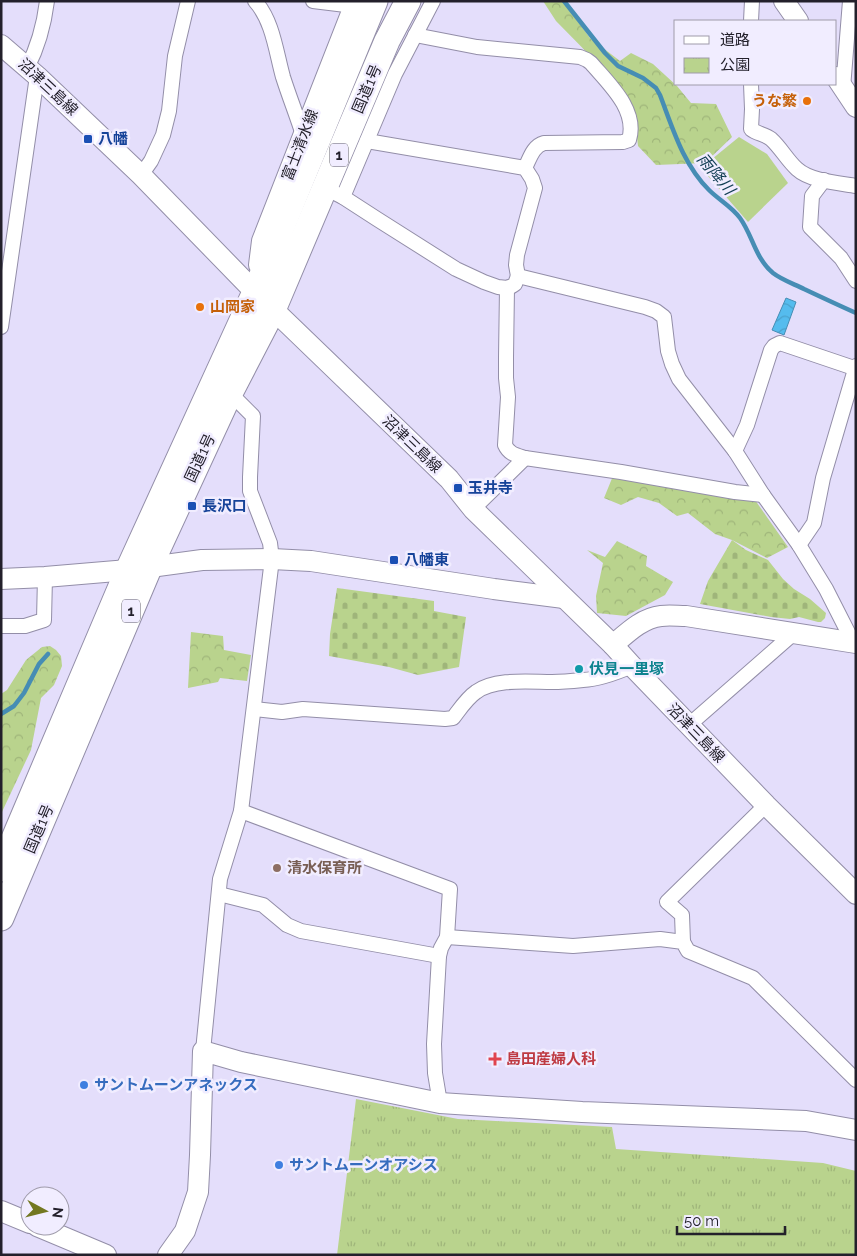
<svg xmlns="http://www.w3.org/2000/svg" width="857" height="1256" font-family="Raleway,'Noto Sans JP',sans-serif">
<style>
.grass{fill:#b9d38d}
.forest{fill:url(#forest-crowns)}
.cemetery{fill:url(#cemetery-stones)}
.park{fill:url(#park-tufts)}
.water{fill:url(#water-waves);stroke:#468db4}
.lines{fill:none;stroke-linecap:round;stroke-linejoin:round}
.stream{stroke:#468db4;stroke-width:4.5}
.street-casing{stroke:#938ea8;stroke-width:16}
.secondary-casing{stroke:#938ea8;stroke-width:22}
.highway-casing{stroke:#938ea8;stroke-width:27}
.street{stroke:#fff;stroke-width:14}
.secondary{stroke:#fff;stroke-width:20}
.highway{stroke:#fff;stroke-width:25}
.food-dot{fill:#e8710a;stroke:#f1edff;stroke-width:2}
.transit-dot{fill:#1a4fb4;stroke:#f1edff;stroke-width:2}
.culture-dot{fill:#0f9aa8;stroke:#f1edff;stroke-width:2}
.education-dot{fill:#8d6e63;stroke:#f1edff;stroke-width:2}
.health-dot{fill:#e0444e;stroke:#f1edff;stroke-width:2}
.shop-dot{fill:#3f7fe0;stroke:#f1edff;stroke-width:2}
.labels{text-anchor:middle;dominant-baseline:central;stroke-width:5;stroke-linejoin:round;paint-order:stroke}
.shield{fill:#f1edff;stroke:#615e6b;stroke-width:1}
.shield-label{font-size:14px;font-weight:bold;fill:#23202b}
.street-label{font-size:15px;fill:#23202b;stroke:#f1edff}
.food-label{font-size:15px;font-weight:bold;fill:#c56008;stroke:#f1edff;text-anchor:end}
.transit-label{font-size:15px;font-weight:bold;fill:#164399;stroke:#f1edff;text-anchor:start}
.culture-label{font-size:15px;font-weight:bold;fill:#0d838f;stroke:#f1edff;text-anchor:start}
.education-label{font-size:15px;font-weight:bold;fill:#785e54;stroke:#f1edff;text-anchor:start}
.health-label{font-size:15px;font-weight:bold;fill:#be3a42;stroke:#f1edff;text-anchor:start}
.shop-label{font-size:15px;font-weight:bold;fill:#366cbe;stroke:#f1edff;text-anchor:start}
.water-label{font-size:16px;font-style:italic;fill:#103d52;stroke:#f1edff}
</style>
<defs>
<pattern id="forest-crowns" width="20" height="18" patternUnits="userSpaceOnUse" patternTransform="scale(1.25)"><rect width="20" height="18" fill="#b9d38d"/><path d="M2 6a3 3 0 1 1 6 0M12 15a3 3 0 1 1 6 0" fill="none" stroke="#9fb57a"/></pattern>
<pattern id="cemetery-stones" width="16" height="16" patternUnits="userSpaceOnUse" patternTransform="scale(1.25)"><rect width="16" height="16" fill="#b9d38d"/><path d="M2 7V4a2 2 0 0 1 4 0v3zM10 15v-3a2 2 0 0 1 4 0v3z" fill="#9fb57a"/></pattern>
<pattern id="park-tufts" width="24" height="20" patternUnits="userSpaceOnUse" patternTransform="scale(1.25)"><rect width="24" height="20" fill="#b9d38d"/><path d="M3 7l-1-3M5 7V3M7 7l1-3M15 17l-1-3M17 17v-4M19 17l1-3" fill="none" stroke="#9fb57a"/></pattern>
<pattern id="water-waves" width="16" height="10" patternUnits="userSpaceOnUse" patternTransform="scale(1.25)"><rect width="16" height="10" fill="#55bcee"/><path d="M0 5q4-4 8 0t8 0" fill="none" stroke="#4aa1cc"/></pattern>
</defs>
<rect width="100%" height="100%" fill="#e4defb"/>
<!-- grass -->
<path class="grass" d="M 739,137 L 767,154 L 788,183 L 748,222 L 701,168 Z"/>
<!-- forest -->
<g class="forest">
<path d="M 543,1 L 563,1 L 590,38 L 620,61 L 631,53 L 653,64 L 677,86 L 691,103 L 716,104 L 732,137 L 705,163 L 656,165 L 638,146 L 634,111 L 616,82 L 556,21 Z"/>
<path d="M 615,471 L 755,500 L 788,547 L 767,558 L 732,540 L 715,534 L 688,513 L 677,516 L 659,503 L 638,497 L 621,505 L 604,498 Z"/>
<path d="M 617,541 L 647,556 L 646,566 L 673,582 L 665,595 L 626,616 L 597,613 L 596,596 L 603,563 L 587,550 L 605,557 Z"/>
<path d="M 191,632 L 223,636 L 224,650 L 251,655 L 247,681 L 220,678 L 218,682 L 188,688 Z"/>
<path d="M 50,646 L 56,650 L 61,656 L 62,666 L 54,685 L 41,698 L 31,750 L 1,814 L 1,694 L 7,690 L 26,660 L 42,647 Z"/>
</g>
<!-- cemetery -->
<g class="cemetery">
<path d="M 732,540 L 746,550 L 768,560 L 783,579 L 794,589 L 810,599 L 826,613 L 825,618 L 821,622 L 818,622 L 799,617 L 790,619 L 771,617 L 700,604 L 708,581 Z"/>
<path d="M 337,588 L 434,601 L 434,611 L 466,617 L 459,667 L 418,675 L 389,667 L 329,656 L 330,634 Z"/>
</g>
<!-- park -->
<path class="park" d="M 356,1099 L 458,1119 L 612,1127 L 616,1149 L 823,1163 L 856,1171 L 856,1255 L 337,1255 Z"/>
<!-- water -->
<path class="water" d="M 786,298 L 796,302 L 784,335 L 772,330 Z"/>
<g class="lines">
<!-- stream -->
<g class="stream">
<path d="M 564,1 L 605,53 L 618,66 L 643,78 L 656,88 L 660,95 C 673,129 683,164 709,190 C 719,200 731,206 740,218 C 753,236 755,258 773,273 C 782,280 794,284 804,289 C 821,297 838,305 856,313"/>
<path d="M 1,714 L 14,706 L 24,693 L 39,664 L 48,654"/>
</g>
<defs>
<g id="street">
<path d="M 255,1 C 273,21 276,52 283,77 C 289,96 297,116 303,135"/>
<path d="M 313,1 L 354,6"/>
<path d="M 751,21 L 752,1"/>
<path d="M 415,35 L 477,47 L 580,57 L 587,60 L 591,63 C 609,84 638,110 629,140 L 623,142 L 544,143 C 533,146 530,158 525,168"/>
<path d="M 27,68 C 38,47 44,25 47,1"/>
<path d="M 751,84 L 752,109 L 751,129 C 757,134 765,134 771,139 C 781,148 787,160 797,169 C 810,181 838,183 856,186"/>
<path d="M 843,88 L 850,1"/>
<path d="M 367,141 L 525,168 L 532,179 L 535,188 L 517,255 L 516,265 L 518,276"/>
<path d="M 141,175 L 151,161 L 163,135 L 169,111 L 175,56 L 188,1"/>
<path d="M 824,180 L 812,196 L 810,227 L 841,258 L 856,281"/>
<path d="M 325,188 L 343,197 L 377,219 L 456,269 L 484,282 L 498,287 L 507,288 L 512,286 L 515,284 L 518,276 L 645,307 L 656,311 L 664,317 L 668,351 L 672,364 L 679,379 L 735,451 L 763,495 L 799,545 L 826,589 L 853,642 L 856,644"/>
<path d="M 343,197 L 395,74 L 433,1"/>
<path d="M 507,288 L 506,357 L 506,378 L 508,397 L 505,445 C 509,454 516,455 525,458 L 621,472 L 735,492 L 763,495"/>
<path d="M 1,327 L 37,76"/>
<path d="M 735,451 L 747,425 L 771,350 L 774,346 L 780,343 L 854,368"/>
<path d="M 473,509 L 525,458"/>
<path d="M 799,545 L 814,523 L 823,478 L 856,366"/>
<path d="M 1,626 L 25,626 L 44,620 L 45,577"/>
<path d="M 254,709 L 282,712 L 303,709 L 445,719 L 453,718 C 460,709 467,698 476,692 C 495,678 530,682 552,682 C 563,682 573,681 583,680 C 600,679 616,673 632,666"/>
<path d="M 689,725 L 794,633"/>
<path d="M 241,811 L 450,889 L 447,937 L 441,948 L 439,956 L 434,1044 L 435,1073 L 440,1103"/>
<path d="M 219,894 L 263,905 L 287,925 L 301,931 L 439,956"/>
<path d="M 447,937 L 573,946 L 660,939 L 683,942 L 688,951 L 753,978 L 856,1080"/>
<path d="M 683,942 L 682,915 L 667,902 L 766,805"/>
<path d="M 203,1051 L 220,879 L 241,811 L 272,559 L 270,543 L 250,491 L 250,477 L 253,416 L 230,393"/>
</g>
<g id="secondary">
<path d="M 784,1 L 798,21"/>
<path d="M 1,45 L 37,76 L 141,175 L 255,292 L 449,479 L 473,509 L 613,645 L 632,666 L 766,805 L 856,894"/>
<path d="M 836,77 L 856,107"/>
<path d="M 259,265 L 262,241 L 356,1"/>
<path d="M 1,579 L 45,577 L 128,570 L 202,560 L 272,559 L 311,561 L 494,589 L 564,598"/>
<path d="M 613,645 C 627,633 642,618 661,616 C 669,615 678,616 686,616 L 856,643"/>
<path d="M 1,1211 L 30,1223"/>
<path d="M 37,1226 L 106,1255"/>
<path d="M 168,1255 L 185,1231 L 198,1192 L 200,1155 L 203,1051 L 241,1062 L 440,1103 L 582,1112 L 806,1121 L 856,1130"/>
</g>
<g id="highway">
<path d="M 1,869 L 128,570 L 255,292 L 375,1"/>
<path d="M 1,918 L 150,566 L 230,393 L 273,310 L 387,41 L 408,1"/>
</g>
</defs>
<!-- street casing -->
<use href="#street" class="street-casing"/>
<!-- secondary casing -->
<use href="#secondary" class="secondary-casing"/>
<!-- highway casing -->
<use href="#highway" class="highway-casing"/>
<!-- street -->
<use href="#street" class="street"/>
<!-- secondary -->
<use href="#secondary" class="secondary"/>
<!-- highway -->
<use href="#highway" class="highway"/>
</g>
<!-- markers -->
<g class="food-dot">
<circle cx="807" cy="101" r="5"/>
<circle cx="200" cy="307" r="5"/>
</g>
<g class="transit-dot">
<rect x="83" y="134" width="10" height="10" rx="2.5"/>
<rect x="453" y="483" width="10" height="10" rx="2.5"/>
<rect x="187" y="501" width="10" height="10" rx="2.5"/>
<rect x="389" y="555" width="10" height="10" rx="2.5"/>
</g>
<circle class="culture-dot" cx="579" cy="669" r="5"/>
<circle class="education-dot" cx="277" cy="868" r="5"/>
<path class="health-dot" d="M492.5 1051.5h5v5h5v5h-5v5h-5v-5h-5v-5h5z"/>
<g class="shop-dot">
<circle cx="84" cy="1085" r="5"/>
<circle cx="279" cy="1165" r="5"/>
</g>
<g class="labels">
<!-- shield labels -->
<g class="shield">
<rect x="330" y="143.5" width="18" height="23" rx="4"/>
<rect x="122" y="599.5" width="18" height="23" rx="4"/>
</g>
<g class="shield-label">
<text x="339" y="155">1</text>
<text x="131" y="611">1</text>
</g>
<!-- street labels -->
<g class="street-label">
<text transform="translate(48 87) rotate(43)">沼津三島線</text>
<text transform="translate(367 89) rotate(-67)">国道1号</text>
<text transform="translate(300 145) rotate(-69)">富士清水線</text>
<text transform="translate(412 444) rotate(44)">沼津三島線</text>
<text transform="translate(200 458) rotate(-65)">国道1号</text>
<text transform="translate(696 733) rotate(46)">沼津三島線</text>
<text transform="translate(39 829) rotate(-67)">国道1号</text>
</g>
<!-- food labels -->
<g class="food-label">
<text x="797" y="101">うな繁</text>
<text x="210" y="307" text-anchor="start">山岡家</text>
</g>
<!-- transit labels -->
<g class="transit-label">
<text x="98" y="139">八幡</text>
<text x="468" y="488">玉井寺</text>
<text x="202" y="506">長沢口</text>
<text x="404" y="560">八幡東</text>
</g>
<!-- culture labels -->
<g class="culture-label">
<text x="589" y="669">伏見一里塚</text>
</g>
<!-- education labels -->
<g class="education-label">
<text x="287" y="868">清水保育所</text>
</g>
<!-- health labels -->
<g class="health-label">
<text x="506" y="1059">島田産婦人科</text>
</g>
<!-- shop labels -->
<g class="shop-label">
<text x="94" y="1085">サントムーンアネックス</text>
<text x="289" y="1165">サントムーンオアシス</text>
</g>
<!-- water labels -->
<g class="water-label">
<text transform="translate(716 174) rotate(50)">雨降川</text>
</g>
</g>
<!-- border -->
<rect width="857" height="1256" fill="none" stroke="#23202b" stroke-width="5"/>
<!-- legend -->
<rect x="674" y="20" width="162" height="65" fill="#f1edff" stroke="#9f9baa"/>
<rect x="684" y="36" width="25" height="8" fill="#ffffff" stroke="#9f9baa"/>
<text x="720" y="45" font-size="15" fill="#23202b">道路</text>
<rect x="684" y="58" width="25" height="15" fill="url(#park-tufts)" stroke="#9f9baa"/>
<text x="720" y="70" font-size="15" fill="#23202b">公園</text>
<!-- north arrow -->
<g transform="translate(45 1211) rotate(97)"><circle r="24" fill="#f1edff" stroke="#9f9baa"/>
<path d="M0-4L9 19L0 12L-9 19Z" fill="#737821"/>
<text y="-8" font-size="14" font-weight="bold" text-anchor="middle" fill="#23202b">N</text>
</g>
<!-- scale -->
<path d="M677 1226v8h108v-8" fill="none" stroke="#23202b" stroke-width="2.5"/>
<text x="684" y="1226" font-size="15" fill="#23202b" stroke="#f1edff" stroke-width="4" paint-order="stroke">50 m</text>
</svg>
